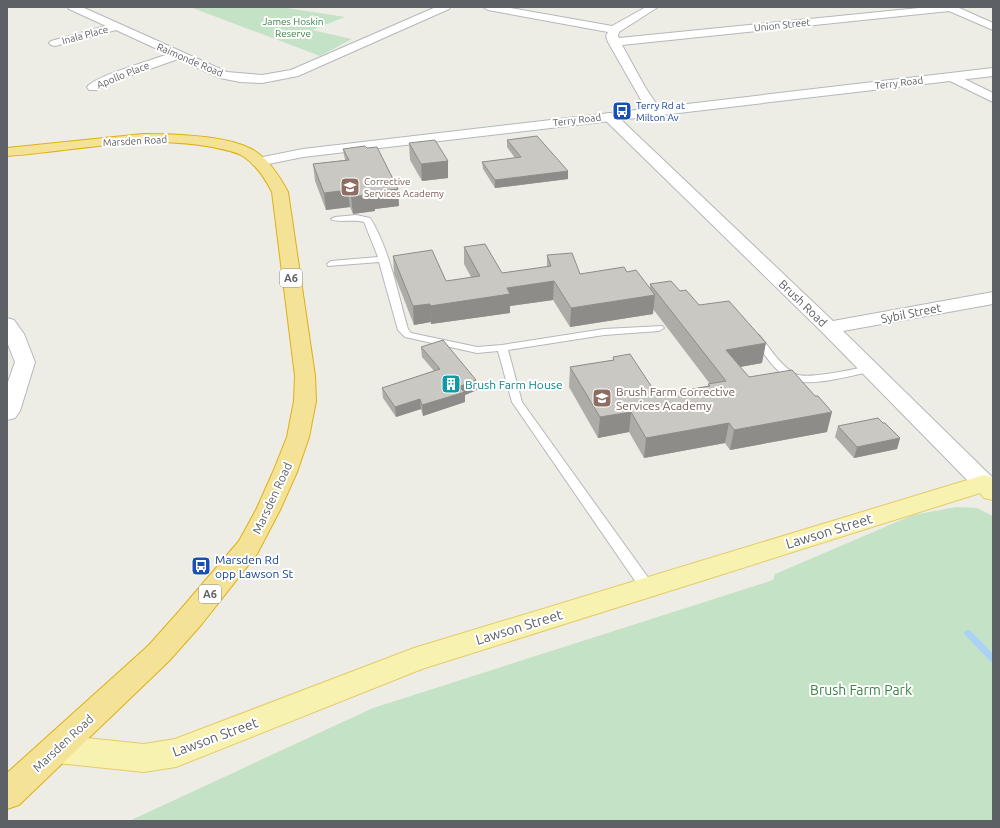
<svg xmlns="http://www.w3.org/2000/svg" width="1000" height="828" font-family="Ubuntu,sans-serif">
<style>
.green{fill:#c4e3c6}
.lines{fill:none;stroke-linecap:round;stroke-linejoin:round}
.stream{fill:#acd1f7;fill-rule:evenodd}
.lane-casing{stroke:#b5b7bb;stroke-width:2}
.street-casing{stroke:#b5b7bb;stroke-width:2}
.secondary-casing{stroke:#b4b7bb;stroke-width:2}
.primary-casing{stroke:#e5cb67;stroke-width:2}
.highway-casing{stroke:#dfaf14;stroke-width:2}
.lane{fill:#fff;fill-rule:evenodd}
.street{fill:#fff;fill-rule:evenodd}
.secondary{fill:#fff;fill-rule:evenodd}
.primary{fill:#f8f2b1;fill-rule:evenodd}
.highway{fill:#f4e397;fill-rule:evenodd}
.wall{fill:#aeaca7}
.shaded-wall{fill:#8d8c88}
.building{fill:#cac8c2;stroke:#8d8c88}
.labels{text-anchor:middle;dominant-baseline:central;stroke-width:4;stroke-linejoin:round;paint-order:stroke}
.far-park-label{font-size:10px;fill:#3d8346;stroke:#fff}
.far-street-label{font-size:10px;fill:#5d6064;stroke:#fff}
.far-transit-label{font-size:10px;fill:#164399;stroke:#fff;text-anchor:start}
.far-education-label{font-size:10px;fill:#785e54;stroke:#fff;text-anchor:start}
.shield{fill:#fff;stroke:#8e9092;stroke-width:1}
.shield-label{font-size:11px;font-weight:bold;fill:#5d6064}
.street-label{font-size:12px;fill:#5d6064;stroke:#fff}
.culture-label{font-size:12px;fill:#0d838f;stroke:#fff;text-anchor:start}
.education-label{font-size:12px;fill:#785e54;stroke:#fff;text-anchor:start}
.transit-label{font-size:12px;fill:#164399;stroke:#fff;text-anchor:start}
.near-street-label{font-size:14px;fill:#5d6064;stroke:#fff}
.near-park-label{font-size:14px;fill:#3d8346;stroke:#fff}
</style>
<rect width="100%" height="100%" fill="#eeede5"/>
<!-- green -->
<g class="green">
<path d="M 190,7 L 281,7 L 345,17 L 312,30 L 352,39 L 320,56 Z"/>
<path d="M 956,507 L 977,508 L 993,516 L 993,821 L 129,821 L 373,708 L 773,580 L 775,574 L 913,515 Z"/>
</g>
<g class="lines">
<!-- stream -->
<path class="stream" d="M 968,630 L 971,631 L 993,654 L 993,662 L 990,661 L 965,635 L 964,633 L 965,631 Z"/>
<defs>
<g id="lane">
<path d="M 356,215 L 370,218 C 389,247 398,295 408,329 L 411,333 L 477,347 L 502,345 L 604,329 L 662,326 L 664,328 L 659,331 L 604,335 L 508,350 L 522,402 L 652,583 L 654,587 L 652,591 L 647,592 L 642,591 L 512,402 L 498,351 L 477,353 L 405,337 L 398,330 L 379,262 L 328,266 L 327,264 L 331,261 L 378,257 L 364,222 C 354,219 336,223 331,219 L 335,217 Z"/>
<path d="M 756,334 L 759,335 C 770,348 780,365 795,374 C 806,380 855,369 869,366 L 874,369 L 869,372 C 849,376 805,389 787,378 C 773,369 763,352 753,339 L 751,337 Z"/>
</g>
<g id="street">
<path d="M 68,7 L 82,7 L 227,72 L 262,75 L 291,70 L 436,7 L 450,7 L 449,9 L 298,76 L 262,83 L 240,82 L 220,78 L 178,59 L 110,83 L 97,90 L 89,90 L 87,87 C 94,76 153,60 168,54 L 116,30 L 55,46 L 51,45 L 49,43 L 51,41 L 106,26 L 69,9 Z"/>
<path d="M 483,7 L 505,7 L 612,26 L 646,7 L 658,7 L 619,32 L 618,36 L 619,38 L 929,7 L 957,7 L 993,23 L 993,30 L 949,11 L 622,45 L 645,87 L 661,111 L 659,114 L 649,114 L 608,42 L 606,36 L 608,32 L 488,10 Z"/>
<path d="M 952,73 L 993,93 L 993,102 L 948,80 L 946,77 L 948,74 Z"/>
<path d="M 610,113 L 615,114 L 833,321 L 993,292 L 993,304 L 843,331 L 992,477 L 992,489 L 984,491 L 976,489 L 822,332 L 605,120 L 603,117 L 605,114 Z"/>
<path d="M 7,318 L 14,320 L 24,334 L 35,362 L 20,411 L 15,418 L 7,420 L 7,385 L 15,362 L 7,342 Z"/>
</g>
<path id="secondary" d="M 993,68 L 993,76 L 303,157 L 258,166 L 253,165 L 251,162 L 253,159 L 303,149 Z"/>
<path id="primary" d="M 984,475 L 993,478 L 993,500 L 984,498 L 980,493 L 422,669 L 176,767 L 144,772 L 57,763 L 46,759 L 41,749 L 46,739 L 57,735 L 144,744 L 175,739 L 414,648 Z"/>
<path id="highway" d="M 143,134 C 172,134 230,135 255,151 C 270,161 280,177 288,192 L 315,376 L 316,401 L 309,437 L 297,472 L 280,510 L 257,554 L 201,625 L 169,661 L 19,805 L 7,809 L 7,773 L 149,645 L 181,609 L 239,541 L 256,510 L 273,472 L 287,437 L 294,401 L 295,376 L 272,192 C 265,178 256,164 241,155 C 233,151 222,149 212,147 C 144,134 75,151 7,156 L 7,148 Z"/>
</defs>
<!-- lane casing -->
<use href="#lane" class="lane-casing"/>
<!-- street casing -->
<use href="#street" class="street-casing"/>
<!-- secondary casing -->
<use href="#secondary" class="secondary-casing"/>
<!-- primary casing -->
<use href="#primary" class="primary-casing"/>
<!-- highway casing -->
<use href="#highway" class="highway-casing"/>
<!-- lane -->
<use href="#lane" class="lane"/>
<!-- street -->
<use href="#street" class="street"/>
<!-- secondary -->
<use href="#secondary" class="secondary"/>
<!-- primary -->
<use href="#primary" class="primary"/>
<!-- highway -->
<use href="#highway" class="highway"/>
</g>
<!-- wall -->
<g class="wall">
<path d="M 507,140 L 568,171 L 568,179 L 495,188 L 483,169 L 482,162 L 515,158 L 507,147 Z"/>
<path d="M 409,143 L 448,161 L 448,178 L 422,181 L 410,160 Z"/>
<path d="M 367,148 L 398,189 L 399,206 L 375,209 L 375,211 L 353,214 L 350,207 L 326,210 L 315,181 L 313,164 L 345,160 L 343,149 Z"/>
<path d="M 464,247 L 502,273 L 547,267 L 547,255 L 580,274 L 627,272 L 650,289 L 650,284 L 680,291 L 699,305 L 762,363 L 740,367 L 749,377 L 827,432 L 730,450 L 725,443 L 644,458 L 629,432 L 598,438 L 569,387 L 570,367 L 613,360 L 613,357 L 657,395 L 708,386 L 708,384 L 710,384 L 653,309 L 653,314 L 570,327 L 553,300 L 510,306 L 510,313 L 431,324 L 431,322 L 414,325 L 394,274 L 393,256 L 446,281 L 471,277 L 464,264 Z"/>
<path d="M 421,347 L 477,390 L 465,395 L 465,402 L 423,416 L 421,409 L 396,417 L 383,398 L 382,388 L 434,371 L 422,357 Z"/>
<path d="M 883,423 L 900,438 L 897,449 L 854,458 L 835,437 L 838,426 Z"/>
</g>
<!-- shaded-wall -->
<g class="shaded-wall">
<path d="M 448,161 L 448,178 L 422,181 L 421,164 Z"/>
<path d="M 568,171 L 568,179 L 495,188 L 495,180 Z"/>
<path d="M 398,189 L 399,206 L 375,209 L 375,211 L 353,214 L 351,197 L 373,192 Z"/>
<path d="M 348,190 L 350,207 L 326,210 L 324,193 Z"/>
<path d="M 554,281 L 553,300 L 510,306 L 510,313 L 431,324 L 430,306 L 507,288 Z"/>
<path d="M 655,295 L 653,314 L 570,327 L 571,308 Z"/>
<path d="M 430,304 L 431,322 L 414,325 L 413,306 Z"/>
<path d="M 766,343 L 762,363 L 723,370 L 726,350 Z"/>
<path d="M 476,380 L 477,390 L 465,395 L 465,402 L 423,416 L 422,405 L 458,387 Z"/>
<path d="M 420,399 L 421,409 L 396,417 L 395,407 Z"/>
<path d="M 631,412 L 629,432 L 598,438 L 600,417 Z"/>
<path d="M 832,412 L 827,432 L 730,450 L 734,430 Z"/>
<path d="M 729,423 L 725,443 L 644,458 L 646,438 Z"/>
<path d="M 900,438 L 897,449 L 854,458 L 857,447 Z"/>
</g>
<!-- building -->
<g class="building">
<path d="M 537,136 L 568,171 L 495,180 L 482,162 L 521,157 L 507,140 Z"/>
<path d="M 435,140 L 448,161 L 421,164 L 409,143 Z"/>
<path d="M 365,146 L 367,148 L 377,147 L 398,189 L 373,192 L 374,194 L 351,197 L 348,190 L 324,193 L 313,164 L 349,160 L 343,149 Z"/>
<path d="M 485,244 L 502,273 L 551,266 L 547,255 L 572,253 L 580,274 L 624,267 L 627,272 L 636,270 L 655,295 L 571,308 L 554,281 L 507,288 L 510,294 L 430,306 L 430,304 L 413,306 L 393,256 L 432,250 L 446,281 L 480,276 L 464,247 Z"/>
<path d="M 671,281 L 680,291 L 686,290 L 699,305 L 729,301 L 766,343 L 726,350 L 749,377 L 792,370 L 815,396 L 818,396 L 832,412 L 734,430 L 729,423 L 646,438 L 631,412 L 600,417 L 570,367 L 614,360 L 613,357 L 630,354 L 657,395 L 710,386 L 708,384 L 726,381 L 650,284 Z"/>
<path d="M 443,340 L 476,380 L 458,387 L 465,392 L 422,405 L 420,399 L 395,407 L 382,388 L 440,369 L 421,347 Z"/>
<path d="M 878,418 L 883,423 L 885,423 L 900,438 L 857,447 L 838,426 Z"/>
</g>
<!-- icons -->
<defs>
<symbol id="bus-square" viewBox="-11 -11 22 22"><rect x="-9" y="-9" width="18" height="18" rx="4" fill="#1a4fb4" stroke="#fff"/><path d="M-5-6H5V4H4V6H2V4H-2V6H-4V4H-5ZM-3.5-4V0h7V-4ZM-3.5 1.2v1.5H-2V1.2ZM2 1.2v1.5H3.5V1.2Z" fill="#fff"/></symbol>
<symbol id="university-square" viewBox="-11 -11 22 22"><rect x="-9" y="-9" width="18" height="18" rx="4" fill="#8d6e63" stroke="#fff"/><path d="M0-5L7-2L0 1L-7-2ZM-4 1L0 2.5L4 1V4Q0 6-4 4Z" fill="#fff"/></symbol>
<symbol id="building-square" viewBox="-11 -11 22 22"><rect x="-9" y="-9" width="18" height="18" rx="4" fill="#0f9aa8" stroke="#fff"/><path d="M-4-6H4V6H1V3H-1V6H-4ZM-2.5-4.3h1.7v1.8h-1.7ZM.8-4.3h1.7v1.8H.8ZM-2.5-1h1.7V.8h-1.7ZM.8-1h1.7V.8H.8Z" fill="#fff"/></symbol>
<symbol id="school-square" viewBox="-11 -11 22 22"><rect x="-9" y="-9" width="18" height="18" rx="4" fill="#8d6e63" stroke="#fff"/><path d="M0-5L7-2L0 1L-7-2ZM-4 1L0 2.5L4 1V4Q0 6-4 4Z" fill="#fff"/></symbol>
</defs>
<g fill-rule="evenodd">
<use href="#bus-square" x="611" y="100" width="22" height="22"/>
<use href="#university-square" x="339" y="176" width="22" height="22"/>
<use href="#building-square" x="440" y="373" width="22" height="22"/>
<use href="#school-square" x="591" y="387" width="22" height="22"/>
<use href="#bus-square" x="190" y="555" width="22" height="22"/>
</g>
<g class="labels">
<!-- far-park labels -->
<g class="far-park-label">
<text x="293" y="21">James Hoskin<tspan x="293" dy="12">Reserve</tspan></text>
</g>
<!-- far-street labels -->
<g class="far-street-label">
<text transform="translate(782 25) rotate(-6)">Union Street</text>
<text transform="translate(85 35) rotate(-15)">Inala Place</text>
<text transform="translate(190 60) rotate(23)">Raimonde Road</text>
<text transform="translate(123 75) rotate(-22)">Apollo Place</text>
<text transform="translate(899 83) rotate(-7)">Terry Road</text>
<text transform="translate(577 120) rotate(-7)">Terry Road</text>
<text transform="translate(135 141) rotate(-3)">Marsden Road</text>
</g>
<!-- far-transit labels -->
<g class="far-transit-label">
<text x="636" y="105">Terry Rd at<tspan x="636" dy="12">Milton Av</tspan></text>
</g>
<!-- far-education labels -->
<g class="far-education-label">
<text x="364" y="181">Corrective<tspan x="364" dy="12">Services Academy</tspan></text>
</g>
<!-- shield labels -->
<g class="shield">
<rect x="280" y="269" width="22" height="18" rx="3"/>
<rect x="199" y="585" width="22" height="18" rx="3"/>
</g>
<g class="shield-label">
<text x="291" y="278">A6</text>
<text x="210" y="594">A6</text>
</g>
<!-- street labels -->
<g class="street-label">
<text transform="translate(803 303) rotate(44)">Brush Road</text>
<text transform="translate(911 313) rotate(-11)">Sybil Street</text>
<text transform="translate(272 498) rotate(-65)">Marsden Road</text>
<text transform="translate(63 743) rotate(-43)">Marsden Road</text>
</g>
<!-- culture labels -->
<g class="culture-label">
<text x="465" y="384">Brush Farm House</text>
</g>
<!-- education labels -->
<g class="education-label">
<text x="616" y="391">Brush Farm Corrective<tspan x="616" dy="14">Services Academy</tspan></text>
</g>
<!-- transit labels -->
<g class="transit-label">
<text x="215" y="559">Marsden Rd<tspan x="215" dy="14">opp Lawson St</tspan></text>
</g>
<!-- near-street labels -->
<g class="near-street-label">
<text transform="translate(829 531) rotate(-17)">Lawson Street</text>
<text transform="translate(519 627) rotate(-17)">Lawson Street</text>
<text transform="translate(215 737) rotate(-20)">Lawson Street</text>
</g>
<!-- near-park labels -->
<g class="near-park-label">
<text x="861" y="690">Brush Farm Park</text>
</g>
</g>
<!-- border -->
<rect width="1000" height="828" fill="none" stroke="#5d6064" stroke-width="16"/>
</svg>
